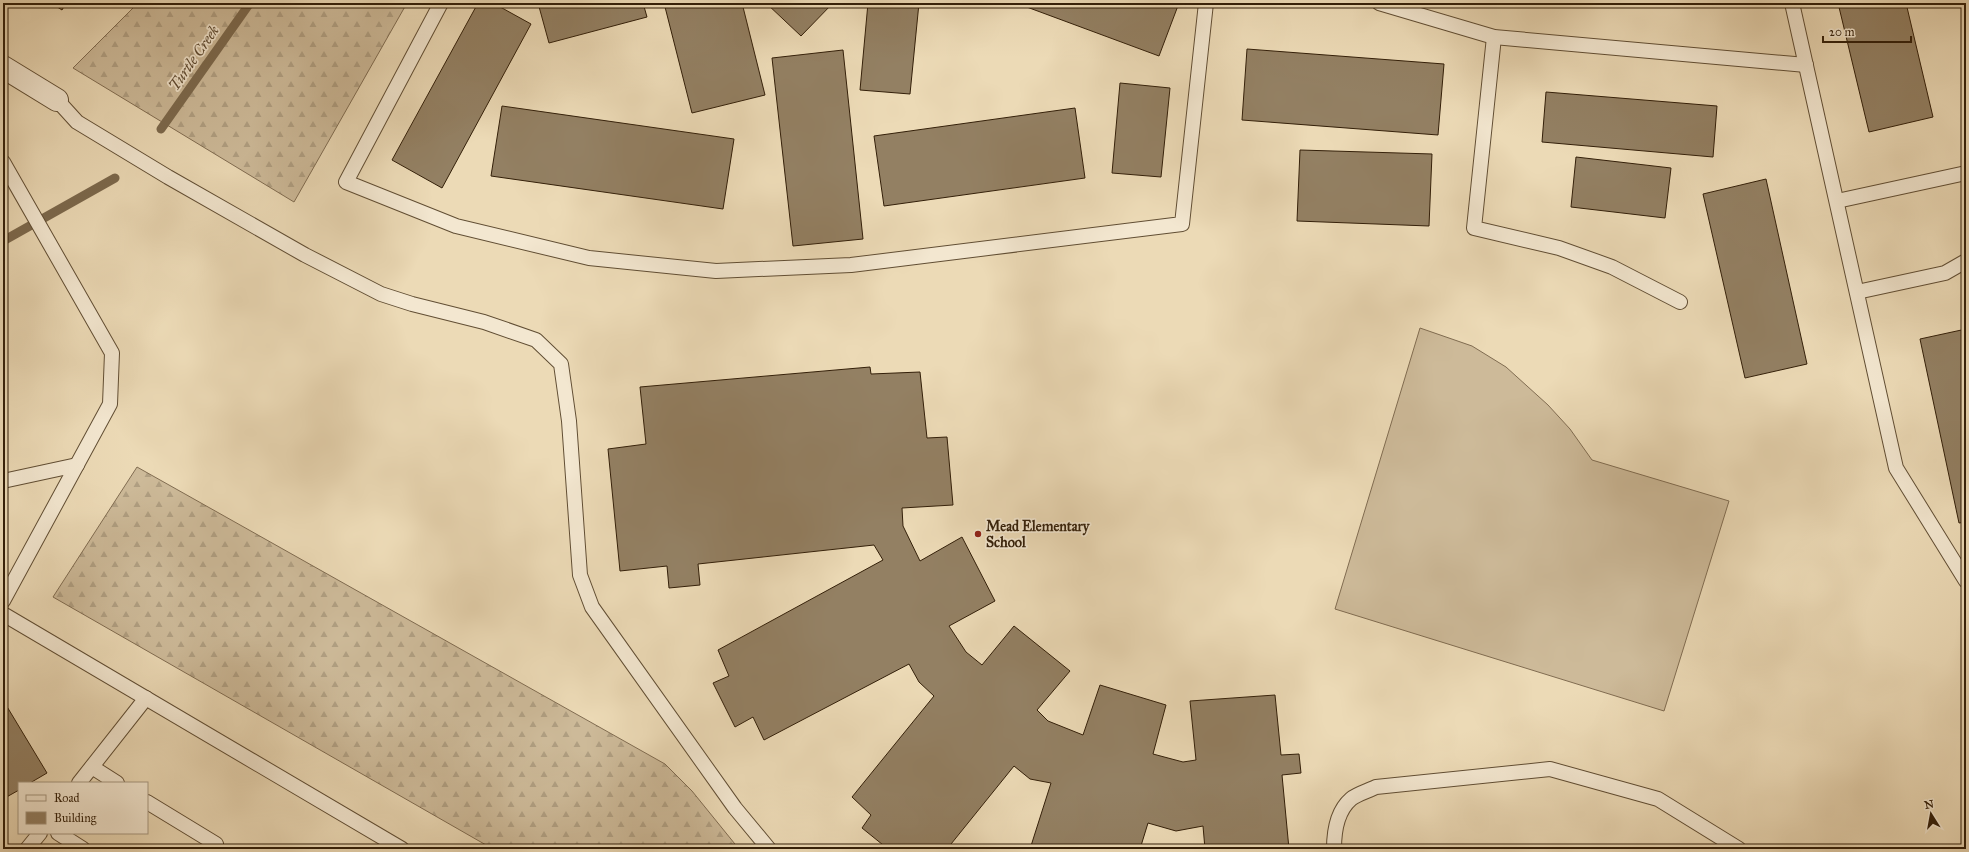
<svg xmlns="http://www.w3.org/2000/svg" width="1969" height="852" font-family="'IM FELL Great Primer',serif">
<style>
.forest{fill:url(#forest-firs);stroke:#806c51}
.garden{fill:#cdba99;stroke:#806c51}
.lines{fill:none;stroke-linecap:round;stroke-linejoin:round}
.stream{stroke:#7c694d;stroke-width:9}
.building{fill:#938063;stroke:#331f09}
.lane-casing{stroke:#614e34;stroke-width:16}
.street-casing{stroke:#614e34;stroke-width:24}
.lane{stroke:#f3e7d0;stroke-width:14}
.street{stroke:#f3e7d0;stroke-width:22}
.poi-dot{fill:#8f2418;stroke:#f3e7d0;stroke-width:1.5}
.labels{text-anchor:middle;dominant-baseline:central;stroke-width:3.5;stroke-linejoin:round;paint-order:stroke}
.poi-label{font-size:14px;font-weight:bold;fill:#331f09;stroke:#f3e7d0;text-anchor:start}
.water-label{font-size:15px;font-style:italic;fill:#5e4a31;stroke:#f3e7d0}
</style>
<defs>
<pattern id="forest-firs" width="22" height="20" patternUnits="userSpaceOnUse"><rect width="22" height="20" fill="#cdba99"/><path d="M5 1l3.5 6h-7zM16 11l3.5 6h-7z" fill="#b09f82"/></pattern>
</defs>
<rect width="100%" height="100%" fill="#ecdab6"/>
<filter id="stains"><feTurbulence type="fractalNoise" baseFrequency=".005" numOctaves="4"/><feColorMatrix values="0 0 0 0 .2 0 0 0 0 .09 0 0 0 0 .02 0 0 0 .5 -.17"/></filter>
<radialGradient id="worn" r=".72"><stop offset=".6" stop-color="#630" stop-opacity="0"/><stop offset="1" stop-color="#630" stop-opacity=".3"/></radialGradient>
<!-- forest -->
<g class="forest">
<path d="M 138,3 L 407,3 L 294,202 L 73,68 Z"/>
<path d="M 137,467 L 665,764 L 692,791 L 739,849 L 493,849 L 53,597 Z"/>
</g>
<!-- garden -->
<path class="garden" d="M 1420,328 L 1472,346 L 1506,367 L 1548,405 L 1570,429 L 1592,460 L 1729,501 L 1664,711 L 1335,609 Z"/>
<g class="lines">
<!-- stream -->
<g class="stream">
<path d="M 161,129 L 250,3"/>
<path d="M 3,241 L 115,178"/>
</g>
</g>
<!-- building -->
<g class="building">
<path d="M 51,3 L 66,3 L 62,10 Z"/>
<path d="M 478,3 L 493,3 L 531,24 L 442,188 L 392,160 Z"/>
<path d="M 538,3 L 643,3 L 647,17 L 549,43 Z"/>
<path d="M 664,3 L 742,3 L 765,95 L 692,113 Z"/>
<path d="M 766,3 L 833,3 L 801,36 Z"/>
<path d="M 868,3 L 919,3 L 910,94 L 860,90 Z"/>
<path d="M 1016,3 L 1179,3 L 1159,56 Z"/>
<path d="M 1838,3 L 1906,3 L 1933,117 L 1869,132 Z"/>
<path d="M 1247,49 L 1444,64 L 1438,135 L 1242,120 Z"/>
<path d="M 843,50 L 863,239 L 793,246 L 772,58 Z"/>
<path d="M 1120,83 L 1170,88 L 1161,177 L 1112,173 Z"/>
<path d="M 1546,92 L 1717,106 L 1713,157 L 1542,142 Z"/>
<path d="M 502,106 L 734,139 L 723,209 L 491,176 Z"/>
<path d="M 1075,108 L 1085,178 L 884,206 L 874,136 Z"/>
<path d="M 1300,150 L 1432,154 L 1429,226 L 1297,221 Z"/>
<path d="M 1576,157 L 1671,168 L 1665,218 L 1571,207 Z"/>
<path d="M 1766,179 L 1807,364 L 1745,378 L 1703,194 Z"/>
<path d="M 1966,329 L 1966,522 L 1959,523 L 1920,339 Z"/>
<path d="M 870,367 L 871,374 L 920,372 L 927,438 L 947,437 L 953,505 L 902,508 L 903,526 L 920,561 L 962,537 L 995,601 L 949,626 L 966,652 L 982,665 L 1014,626 L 1070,671 L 1037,710 L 1048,721 L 1083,735 L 1100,685 L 1166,705 L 1153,754 L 1183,762 L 1196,760 L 1190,701 L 1275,695 L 1281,755 L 1299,754 L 1301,773 L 1282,775 L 1289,849 L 1205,849 L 1203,826 L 1176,831 L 1148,823 L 1140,849 L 1030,849 L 1051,783 L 1030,779 L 1014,766 L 947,849 L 917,849 L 914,847 L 912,849 L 888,849 L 862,828 L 871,815 L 852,797 L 934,696 L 919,682 L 909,664 L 764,740 L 753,717 L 735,727 L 713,683 L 729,676 L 718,650 L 883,560 L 874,545 L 698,564 L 700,585 L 669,588 L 667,566 L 620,571 L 608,449 L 646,444 L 640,387 Z"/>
<path d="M 3,700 L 47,773 L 30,783 L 19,783 L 19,790 L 3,799 Z"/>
</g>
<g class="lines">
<defs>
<g id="lane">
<path d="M 441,3 L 346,182 L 456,226 L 589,258 L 716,271 L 851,265 L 1182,224 L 1206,3"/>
<path d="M 1379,3 L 1494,37 L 1806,65"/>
<path d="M 1792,3 L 1896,468 L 1966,581"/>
<path d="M 1494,37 L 1474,228 L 1559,248 L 1612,267 L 1680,302"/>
<path d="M 57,100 L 77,122 L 168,177 L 305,255 L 381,294 L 412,304 L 484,322 L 536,340 L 561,364 L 569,421 L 580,575 L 592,607 L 735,808 L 769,849"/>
<path d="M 3,162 L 112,353 L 110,404 L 3,601"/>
<path d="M 1837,201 L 1966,173"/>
<path d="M 1857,292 L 1945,273 L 1966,261"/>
<path d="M 3,481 L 77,465"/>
<path d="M 3,614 L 402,849"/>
<path d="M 92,767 L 117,783"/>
<path d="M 79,783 L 146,698"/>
<path d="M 147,802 L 216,844 L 213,849"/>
<path d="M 58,833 L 83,849"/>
<path d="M 27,849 L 40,833"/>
<path d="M 1334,849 C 1334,832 1337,811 1351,799 C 1357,794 1368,791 1376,787 L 1550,769 L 1658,799 L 1739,849"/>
</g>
<path id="street" d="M 3,67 L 57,100"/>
</defs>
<!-- lane casing -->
<use href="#lane" class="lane-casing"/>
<!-- street casing -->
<use href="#street" class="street-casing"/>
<!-- lane -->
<use href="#lane" class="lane"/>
<!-- street -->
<use href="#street" class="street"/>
</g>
<!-- markers -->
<circle class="poi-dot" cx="978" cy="534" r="4"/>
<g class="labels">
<!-- poi labels -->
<g class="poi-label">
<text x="986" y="526">Mead Elementary<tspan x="986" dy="16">School</tspan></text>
</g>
<!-- water labels -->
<g class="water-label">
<text transform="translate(194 58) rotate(-55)">Turtle Creek</text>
</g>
</g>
<!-- margin -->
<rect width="1969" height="852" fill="none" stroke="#ecdab6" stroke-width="16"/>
<rect x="4" y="4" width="1961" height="844" fill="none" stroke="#331f09" stroke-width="2"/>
<rect x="8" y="8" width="1953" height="836" fill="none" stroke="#331f09"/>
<!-- legend -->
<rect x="18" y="782" width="130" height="52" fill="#f3e7d0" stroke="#a69780"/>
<rect x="26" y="795" width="20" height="6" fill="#f3e7d0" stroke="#a69780"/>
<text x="54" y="802" font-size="12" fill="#331f09">Road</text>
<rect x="26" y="812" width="20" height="12" fill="#938063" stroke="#a69780"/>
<text x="54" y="822" font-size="12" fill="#331f09">Building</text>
<!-- north arrow -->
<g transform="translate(1931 814) rotate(349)" stroke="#f3e7d0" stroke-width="3" paint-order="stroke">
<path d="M0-3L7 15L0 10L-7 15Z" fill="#331f09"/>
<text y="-6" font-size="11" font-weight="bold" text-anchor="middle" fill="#331f09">N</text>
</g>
<!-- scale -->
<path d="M1823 36v6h88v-6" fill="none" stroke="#331f09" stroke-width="2"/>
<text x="1829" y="36" font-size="12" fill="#331f09" stroke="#f3e7d0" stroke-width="3" paint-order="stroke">20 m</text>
<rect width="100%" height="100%" filter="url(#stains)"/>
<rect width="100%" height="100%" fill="url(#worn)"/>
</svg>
